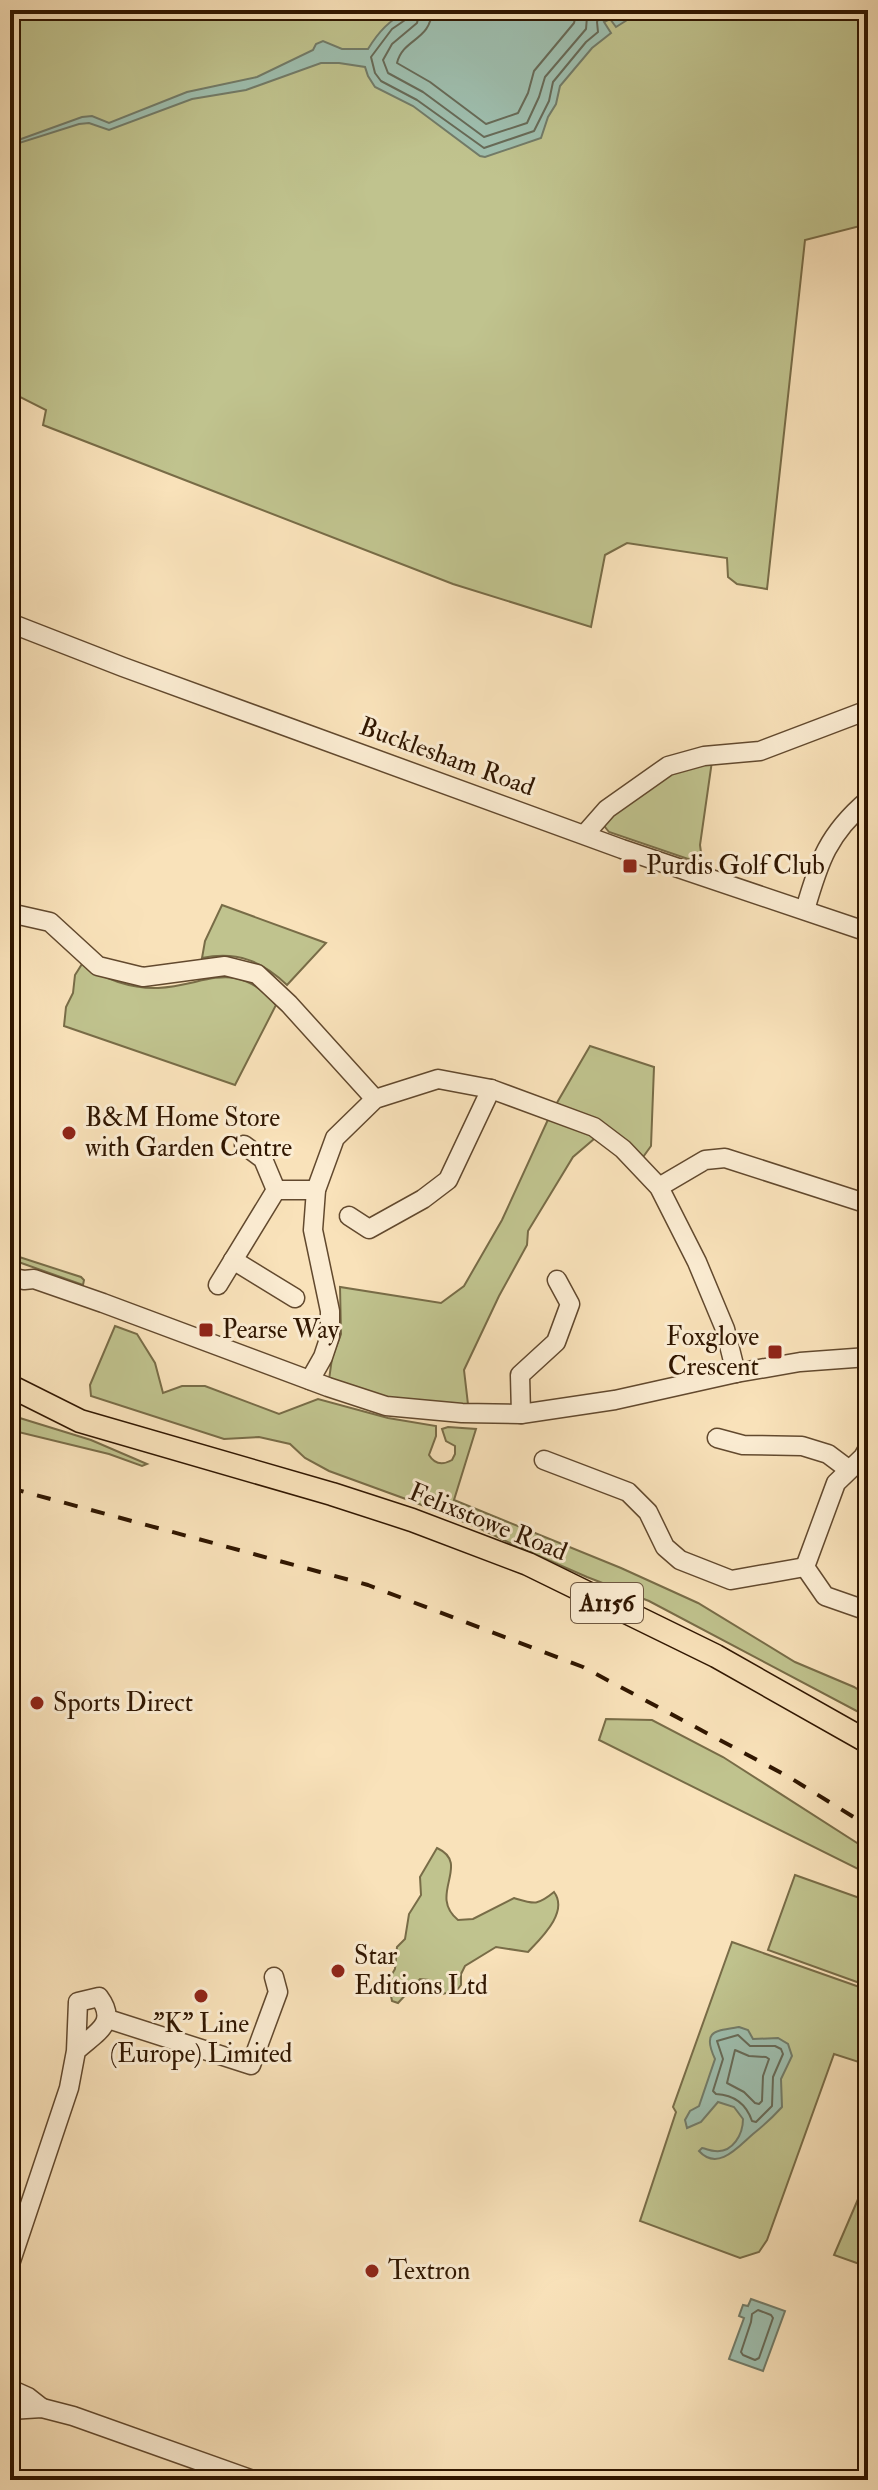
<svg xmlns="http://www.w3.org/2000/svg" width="878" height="2490" font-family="'IM FELL Double Pica',serif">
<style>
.green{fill:#c0c38e;stroke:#786c47;stroke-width:2}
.water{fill:#9ebeae;stroke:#727b68;stroke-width:2}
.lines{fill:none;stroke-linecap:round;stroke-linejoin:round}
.shore{stroke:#676a57;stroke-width:2}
.minor-casing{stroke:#62492e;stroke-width:21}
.major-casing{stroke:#301600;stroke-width:25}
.minor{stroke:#fbecd2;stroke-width:18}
.major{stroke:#f9e2ba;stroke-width:22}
.rail{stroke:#301600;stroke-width:4;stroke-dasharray:14 14;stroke-linecap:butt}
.poi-dot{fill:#8f2418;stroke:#fbecd2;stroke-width:3}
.labels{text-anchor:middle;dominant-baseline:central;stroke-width:6;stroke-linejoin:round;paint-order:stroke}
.shield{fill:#fbecd2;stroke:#6d563f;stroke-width:2}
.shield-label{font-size:24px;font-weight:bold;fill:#301600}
.street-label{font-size:26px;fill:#301600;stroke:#fbecd2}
.poi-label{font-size:26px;fill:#301600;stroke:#fbecd2;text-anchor:start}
</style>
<rect width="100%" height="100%" fill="#f9e2ba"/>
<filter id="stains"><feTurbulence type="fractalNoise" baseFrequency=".0025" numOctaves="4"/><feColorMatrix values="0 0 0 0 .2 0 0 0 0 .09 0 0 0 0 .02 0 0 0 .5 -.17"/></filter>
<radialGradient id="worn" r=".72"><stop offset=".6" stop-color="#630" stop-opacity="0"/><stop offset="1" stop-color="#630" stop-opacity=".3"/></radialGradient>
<!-- green -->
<g class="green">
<path d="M 10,10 L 868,10 L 868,224 L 805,240 L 767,589 L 737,584 L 728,577 L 727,558 L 627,543 L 605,555 L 591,627 L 453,584 L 43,425 L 46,410 L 10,392 Z"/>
<path d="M 712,761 L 700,845 L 702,860 L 694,861 L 609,832 L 605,827 L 605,821 L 677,769 Z"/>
<path d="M 222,905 L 326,943 L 287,985 C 262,961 237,951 202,958 L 205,941 Z"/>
<path d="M 82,964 C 103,979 132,989 158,988 C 208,985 235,957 276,1005 L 235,1085 L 64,1026 L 66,1007 L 73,993 L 75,975 Z"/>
<path d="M 590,1046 L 654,1067 L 651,1146 L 638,1164 L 601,1133 L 573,1157 L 528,1231 L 527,1245 L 499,1296 L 464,1370 L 469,1413 L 328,1387 L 332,1358 L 341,1334 L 340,1287 L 441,1303 L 464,1286 L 502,1220 L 551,1113 Z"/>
<path d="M 10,1254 L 81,1277 L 84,1280 L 83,1285 L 10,1259 Z"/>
<path d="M 115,1326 L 137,1334 L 155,1363 L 163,1393 L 182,1386 L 205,1386 L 279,1414 L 318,1399 L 388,1418 L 436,1426 L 436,1436 L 429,1455 C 435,1465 443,1465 452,1460 L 455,1454 L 455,1446 L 446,1441 L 442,1429 L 448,1427 L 476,1429 L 454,1500 L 621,1568 L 698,1603 L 795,1662 L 854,1687 L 868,1696 L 868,1717 L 649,1601 L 587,1577 L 516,1546 L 479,1528 L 414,1502 L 329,1471 L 305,1458 L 290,1444 L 259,1437 L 224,1439 L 91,1396 L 90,1385 Z"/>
<path d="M 10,1415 L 91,1440 L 147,1464 L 142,1466 L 109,1454 L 10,1430 Z"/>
<path d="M 606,1719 L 652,1720 L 723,1757 L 868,1850 L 868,1874 L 599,1740 Z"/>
<path d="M 437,1848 C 472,1864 427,1895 458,1920 L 473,1919 L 514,1898 C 534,1904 537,1906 554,1892 C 569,1912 541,1938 528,1952 L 496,1947 L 465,1966 L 461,1974 L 461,1985 L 457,1990 L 443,1994 L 429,1980 L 420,1979 L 398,2003 L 392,2001 L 388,1981 L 395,1969 L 397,1947 L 405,1939 L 409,1914 L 421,1895 L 420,1877 Z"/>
<path d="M 795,1875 L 868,1901 L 868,1986 L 768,1950 Z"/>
<path d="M 732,1942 L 868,1990 L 868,2065 L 834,2054 L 767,2240 L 759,2252 L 740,2258 L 640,2221 L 676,2112 L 673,2107 Z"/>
<path d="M 868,2176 L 868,2267 L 834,2255 Z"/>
</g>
<!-- water -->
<g class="water">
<path d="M 408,10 L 643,10 L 616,27 L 610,19 L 604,22 L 611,33 L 592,48 L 560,86 L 556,104 L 548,117 L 541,138 L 485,157 L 480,156 L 413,106 L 375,87 L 368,76 L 365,67 L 339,63 L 321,63 L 246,90 L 192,99 L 109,130 L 89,123 L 79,124 L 10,146 L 10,143 L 82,117 L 92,116 L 109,123 L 187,92 L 257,77 L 313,50 L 316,44 L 323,41 L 342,49 L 368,49 C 379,31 389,21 408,10 Z"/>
<path d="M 739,2027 L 748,2030 L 753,2039 L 778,2038 L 788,2044 L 792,2056 L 781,2079 L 782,2107 C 773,2117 763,2126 753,2134 C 739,2146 718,2172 699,2151 L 702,2148 C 707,2149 711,2151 715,2151 C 733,2153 743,2134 743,2119 L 734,2107 L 718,2102 L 701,2122 L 687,2128 L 685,2120 L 690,2111 L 699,2106 L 715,2059 C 702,2031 714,2031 739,2027 Z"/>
<path d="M 751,2299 L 785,2311 L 763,2371 L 729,2359 L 744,2318 L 739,2316 L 743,2305 L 748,2306 Z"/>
</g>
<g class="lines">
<!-- shore -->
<g class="shore">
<path d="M 410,10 L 408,18 L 392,29 L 371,57 L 375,73 L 381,81 L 417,100 L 484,148 L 534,131 L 549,101 L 553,82 L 586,42 L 598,32 L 597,22 L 599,16 L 609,12 L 620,15 L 629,10"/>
<path d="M 420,10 L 417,23 L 392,44 L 383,60 L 388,73 L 423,92 L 484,137 L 527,123 L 539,97 L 545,77 L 586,29 L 587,17 L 591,10"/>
<path d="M 432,10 C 431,41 403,38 397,63 L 430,82 L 486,124 L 518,113 L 528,93 L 534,71 L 574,23 L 577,10"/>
<path d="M 738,2035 L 750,2046 L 775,2046 L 781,2049 L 783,2054 L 773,2077 L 772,2106 L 756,2122 L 752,2121 C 746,2103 734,2095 716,2094 L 713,2091 L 723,2059 L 717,2041 Z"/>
<path d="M 735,2050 L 749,2056 L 766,2057 L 769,2059 L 763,2076 L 762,2101 L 759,2104 L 755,2103 L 744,2092 L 727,2083 Z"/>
<path d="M 758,2310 L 771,2315 L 773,2318 L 759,2358 L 755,2360 L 743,2355 L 741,2352 L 751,2322 L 752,2314 Z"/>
</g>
<defs>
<g id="minor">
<path d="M 10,623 L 123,667 L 622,849 L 868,932"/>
<path d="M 585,834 L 607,809 L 668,766 L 704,756 L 760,751 L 868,710"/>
<path d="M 805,910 C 819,861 828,834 868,800"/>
<path d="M 10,913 L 50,922 L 98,966 L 143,977 L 225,966 L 257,974 L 289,1004 L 375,1099"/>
<path d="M 244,1145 L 263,1159 L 276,1190"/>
<path d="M 659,1187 L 705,1160 L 725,1158 L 868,1204"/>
<path d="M 349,1216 L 369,1229 L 423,1199 L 448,1180 L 491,1089"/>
<path d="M 233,1260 L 295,1298"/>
<path d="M 10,1277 L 24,1280 L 34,1279 L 103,1303 L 328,1387 L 386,1406 L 462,1413 L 521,1414 L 615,1400 L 736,1373 L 800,1362 L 868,1357"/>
<path d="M 218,1285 L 276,1190 L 316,1190"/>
<path d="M 310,1380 L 323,1357 L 330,1336 L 330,1311 L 313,1230 L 316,1190 L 335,1138 L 375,1099 L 438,1079 L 491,1089 L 594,1127 L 623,1149 L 659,1187 L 697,1262 L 725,1329 L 736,1373"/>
<path d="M 521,1414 L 520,1375 L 556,1342 L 570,1304 L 557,1280"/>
<path d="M 717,1438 L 743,1445 L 802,1446 L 828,1454 L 848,1469"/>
<path d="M 868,1448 L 863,1457 L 836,1483 L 805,1567 L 825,1596 L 868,1611"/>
<path d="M 544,1460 L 628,1492 L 648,1512 L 665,1547 L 680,1560 L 731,1580 L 805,1567"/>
<path d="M 108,2019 L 251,2065 L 278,1992 L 274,1977"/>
<path d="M 10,2264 L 69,2088 L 76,2051 L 78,2002 L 99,1997 C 119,2024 95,2033 76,2051"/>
<path d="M 10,2389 L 28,2397 L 42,2408"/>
<path d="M 10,2410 L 42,2408 L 73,2416 L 253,2480"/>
</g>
<path id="major" d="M 10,1386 L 80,1421 L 332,1494 L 412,1520 L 528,1564 L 716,1656 L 868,1742"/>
</defs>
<!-- minor casing -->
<use href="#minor" class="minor-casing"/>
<!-- major casing -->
<use href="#major" class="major-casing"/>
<!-- minor -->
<use href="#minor" class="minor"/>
<!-- major -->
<use href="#major" class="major"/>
<!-- rail -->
<path class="rail" d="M 10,1488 L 368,1585 L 583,1667 L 789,1777 L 868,1826"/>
</g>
<!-- markers -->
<g class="poi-dot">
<rect x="622" y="858" width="16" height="16" rx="4"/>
<circle cx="69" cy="1133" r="8"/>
<rect x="198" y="1322" width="16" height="16" rx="4"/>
<rect x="767" y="1344" width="16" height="16" rx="4"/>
<circle cx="37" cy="1703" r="8"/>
<circle cx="338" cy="1971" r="8"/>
<circle cx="201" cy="1996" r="8"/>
<circle cx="372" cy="2271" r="8"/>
</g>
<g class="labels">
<!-- shield labels -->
<rect class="shield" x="571" y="1583" width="72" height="40" rx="6"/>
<g class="shield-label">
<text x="607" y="1603">A1156</text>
</g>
<!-- street labels -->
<g class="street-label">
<text transform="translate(447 757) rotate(20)">Bucklesham Road</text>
<text transform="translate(488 1522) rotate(22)">Felixstowe Road</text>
</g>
<!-- poi labels -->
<g class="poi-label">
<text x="646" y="866">Purdis Golf Club</text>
<text x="85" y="1118">B&amp;M Home Store<tspan x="85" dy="30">with Garden Centre</tspan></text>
<text x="222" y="1330">Pearse Way</text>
<text x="759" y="1337" text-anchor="end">Foxglove<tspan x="759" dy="30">Crescent</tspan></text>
<text x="53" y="1703">Sports Direct</text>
<text x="354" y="1956">Star<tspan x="354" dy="30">Editions Ltd</tspan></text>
<text x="201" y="2024" text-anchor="middle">"K" Line<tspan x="201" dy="30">(Europe) Limited</tspan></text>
<text x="388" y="2271">Textron</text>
</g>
</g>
<!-- margin -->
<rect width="878" height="2490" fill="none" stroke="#f9e2ba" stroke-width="40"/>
<rect x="12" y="12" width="854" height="2466" fill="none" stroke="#301600" stroke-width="4"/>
<rect x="20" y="20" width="838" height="2450" fill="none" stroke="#301600" stroke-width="2"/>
<rect width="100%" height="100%" filter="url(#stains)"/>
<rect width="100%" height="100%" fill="url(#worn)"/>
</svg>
